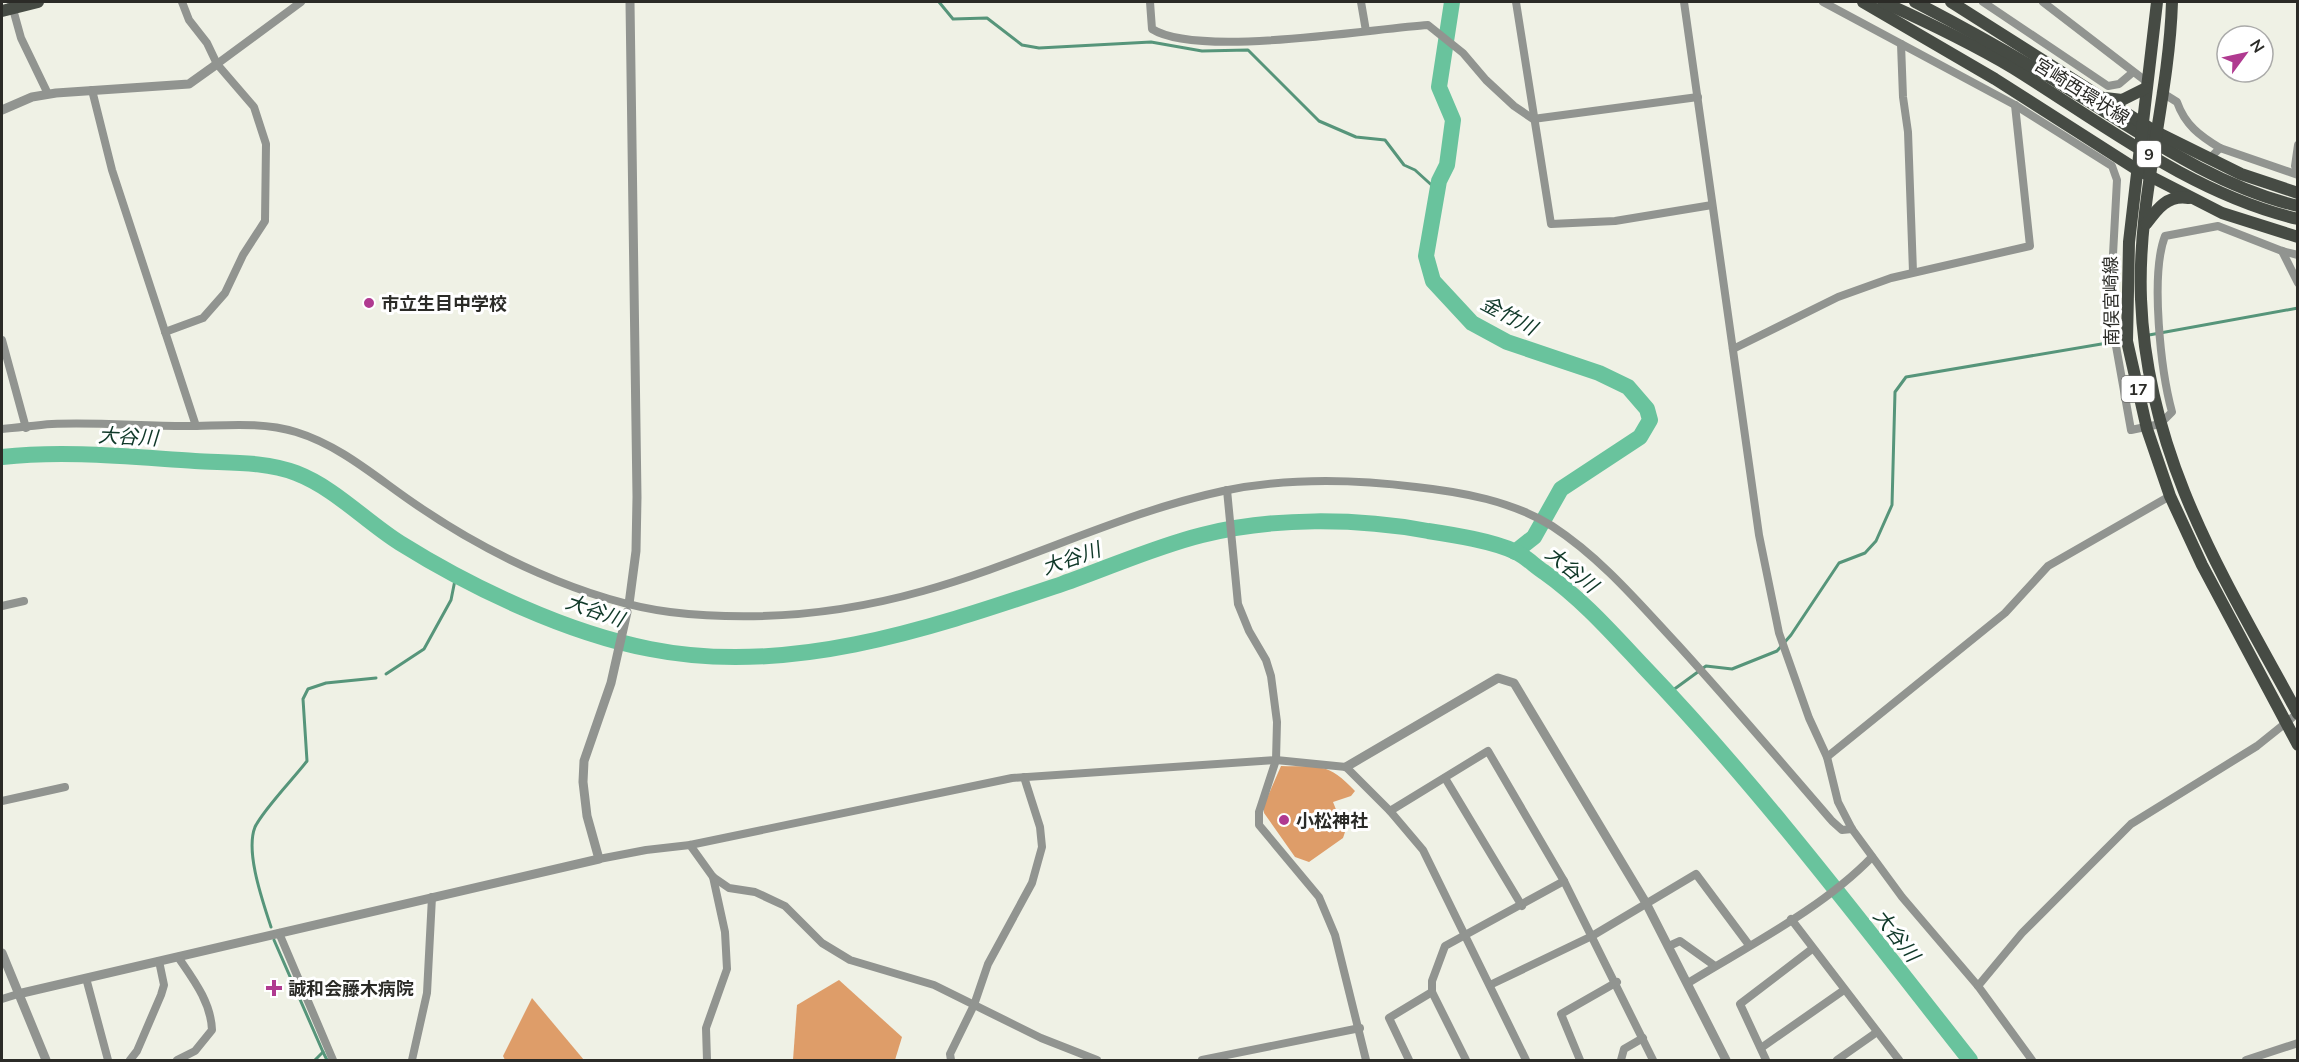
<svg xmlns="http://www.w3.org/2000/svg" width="2299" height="1062" font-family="Mulish,'Noto Sans JP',sans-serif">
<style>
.forest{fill:#de9d69}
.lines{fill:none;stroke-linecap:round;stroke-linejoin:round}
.stream{stroke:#56957a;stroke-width:3}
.river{stroke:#69c39d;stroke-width:16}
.minor{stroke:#919490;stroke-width:8}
.tertiary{stroke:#919490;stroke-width:9}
.primary{stroke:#464b44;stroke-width:12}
.poi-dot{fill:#b03a90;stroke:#fff;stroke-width:2}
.labels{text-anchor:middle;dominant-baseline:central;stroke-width:6;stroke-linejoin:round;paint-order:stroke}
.shield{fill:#fff;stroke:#6b6b68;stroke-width:1.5}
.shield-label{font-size:16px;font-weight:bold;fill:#2b2b27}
.street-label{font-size:18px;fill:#2b2b27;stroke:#fff}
.poi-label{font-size:18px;font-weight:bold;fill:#2b2b27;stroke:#fff;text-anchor:start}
.water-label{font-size:20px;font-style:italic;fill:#0f3828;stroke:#fff}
</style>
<rect width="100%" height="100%" fill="#eff1e5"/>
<!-- forest -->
<g class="forest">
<path d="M 1281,766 C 1319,767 1328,762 1355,791 L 1351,796 L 1333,802 L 1345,832 L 1343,838 L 1309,862 L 1295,857 L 1264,813 L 1264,805 Z"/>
<path d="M 839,980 L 902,1037 L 895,1060 L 793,1060 L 797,1005 Z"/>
<path d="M 532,998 L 584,1060 L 505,1060 L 503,1056 Z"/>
</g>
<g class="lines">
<!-- stream -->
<g class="stream">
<path d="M 939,2 L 953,19 L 987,18 L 1022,45 L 1039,48 L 1151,42 L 1202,51 L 1248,50 L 1319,121 L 1356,137 L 1385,140 L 1404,165 L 1415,170 L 1437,190"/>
<path d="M 2149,335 L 2298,308"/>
<path d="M 386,674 L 424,649 L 451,600 L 456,575"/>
<path d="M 1669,693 L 1706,666 L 1732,669 L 1777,651 L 1791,635 L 1839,563 L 1865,553 L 1876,541 L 1892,505 L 1895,392 L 1906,377 L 2125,340"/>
<path d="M 271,927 C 263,902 245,852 255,827 C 263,810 294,778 307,761 L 303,699 L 308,689 L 326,683 L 376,678"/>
<path d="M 274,940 L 323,1052 L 315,1060"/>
<path d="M 323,1052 L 327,1060"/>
</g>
<!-- river -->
<g class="river">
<path d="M 1452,2 L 1439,87 L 1453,120 L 1447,165 L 1439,181 L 1426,256 L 1433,281 L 1472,323 L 1507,342 L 1599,373 L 1628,387 L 1647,409 L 1650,420 L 1640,437 L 1561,489 L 1534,537 L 1515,552"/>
<path d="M 2,457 C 65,450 131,457 195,461 C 227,463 265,461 296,473 C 335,488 365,521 400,543 C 472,588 567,633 650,649 C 790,677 931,628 1062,584 C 1108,568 1154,547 1202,535 C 1272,517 1357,518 1428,531 C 1454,535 1493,541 1516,552 C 1526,557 1535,566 1544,572 C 1582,599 1611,632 1643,666 C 1761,789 1864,926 1970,1060"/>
</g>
<!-- minor -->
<g class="minor">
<path d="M 11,2 L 21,38 L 48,94"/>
<path d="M 1150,2 L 1152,29 C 1198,58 1368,29 1428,25 L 1463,53 L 1486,80 L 1514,106 L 1533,119 L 1698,97"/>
<path d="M 1361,2 L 1366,31"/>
<path d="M 1516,2 L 1551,224 L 1615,221 L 1712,205"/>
<path d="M 1684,2 L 1759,535 L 1779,633 L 1809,718 L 1827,757 L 1838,802 L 1852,829 L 1902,897 L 1978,986 L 2032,1060"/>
<path d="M 1823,2 L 2015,105 L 2112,166 L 2117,180 L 2111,292 L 2116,346 L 2131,430 L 2160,424 L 2172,412 C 2161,372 2150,275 2165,236 L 2218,226 L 2282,251 L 2298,255"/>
<path d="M 1983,2 L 2108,86 L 2119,84 L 2132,73"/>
<path d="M 2043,2 L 2147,82"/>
<path d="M 1901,44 L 1903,97 L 1908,132 L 1913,272"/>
<path d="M 217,64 L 301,2"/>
<path d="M 92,90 L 112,170 L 196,426"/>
<path d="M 2161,92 L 2177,102 C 2185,125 2200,136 2220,148"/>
<path d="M 2298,145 L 2295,166 L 2298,174"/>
<path d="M 2209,159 L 2220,148 L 2298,175"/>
<path d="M 2282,251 L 2298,283"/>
<path d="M 165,332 L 203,318 L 225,293 L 243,255 L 265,221 L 266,144 L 254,107 L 217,64 L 207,43 L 189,20 L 182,2"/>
<path d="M 2,340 L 26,428"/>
<path d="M 1733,349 L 1838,297 L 1891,278 L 2030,246 L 2015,105"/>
<path d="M 2,429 C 18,428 35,425 52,424 C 96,422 141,426 185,426 C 221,426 261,421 296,432 C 342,446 379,480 418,506 C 488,554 585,601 670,612 C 754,622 841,614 923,591 C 1024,563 1120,513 1223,491 C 1285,478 1353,479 1416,487 C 1462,492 1512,501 1552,526 C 1601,558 1638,602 1678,645 C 1730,702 1781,762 1832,821 L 1842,830 L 1852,829"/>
<path d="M 1227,490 L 1238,604 L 1249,631 L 1266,660 L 1271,676 L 1277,722 L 1276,760 L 1259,812 L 1259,825 L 1319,897 L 1335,935 L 1366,1060"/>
<path d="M 2,606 L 24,601"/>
<path d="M 1827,757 L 2005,613 L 2048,566 L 2170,496"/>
<path d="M 1445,778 L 1522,906"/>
<path d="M 2,801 L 65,787"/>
<path d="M 1390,811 L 1488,751 L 1564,881 L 1653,1060"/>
<path d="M 690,845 L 713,877 L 729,888 L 755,892 L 785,906 L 822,943 L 850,960 L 934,985 L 1041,1038 L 1097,1060"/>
<path d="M 599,859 L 646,850 L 690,845 L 1012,778 L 1276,760 L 1346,767 L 1390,811 L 1423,850 L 1526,1060"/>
<path d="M 1791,919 L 1899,1060"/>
<path d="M 279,933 L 333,1060"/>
<path d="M 1669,946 L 1680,941 L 1715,966"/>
<path d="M 86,978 L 108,1060"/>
<path d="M 1688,983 C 1748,946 1823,908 1872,857"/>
<path d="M 1490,985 L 1592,936 L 1696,874 L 1749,945"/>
<path d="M 1978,986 L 2022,933 L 2131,824 L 2257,746 L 2298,713"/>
<path d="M 2,999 L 18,994"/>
<path d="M 1761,1048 L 1844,990"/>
<path d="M 130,1060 L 137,1051 L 161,995 L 164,985 L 159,961"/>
<path d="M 177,1060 L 195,1051 L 212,1030 C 211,1002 193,979 178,957"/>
<path d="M 412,1060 L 427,993 L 432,897"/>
<path d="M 707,1060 L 706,1028 L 727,969 L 725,932 L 713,877"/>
<path d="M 951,1060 L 950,1054 L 974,1005 L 988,964 L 1032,883 L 1042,847 L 1040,827 L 1024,777"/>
<path d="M 1202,1060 L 1360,1028"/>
<path d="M 1409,1060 L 1389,1018 L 1432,992"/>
<path d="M 1466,1060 L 1432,992 L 1432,981 L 1445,946 L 1564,881"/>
<path d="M 1580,1060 L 1561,1014 L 1617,982"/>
<path d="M 1621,1060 L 1624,1049 L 1643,1038"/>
<path d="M 1766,1060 L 1740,1004 L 1812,949"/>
<path d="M 1837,1060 L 1877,1032"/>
<path d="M 2246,1060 L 2298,1043"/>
</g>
<!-- tertiary -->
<g class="tertiary">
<path d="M 2,110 L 32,97 L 56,93 L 189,84 L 217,64"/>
<path d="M 629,604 L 636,551 L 637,497 L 630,2"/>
<path d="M 1346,767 L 1498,678 L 1514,683 L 1646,903 L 1726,1060"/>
<path d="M 2,953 L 46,1060"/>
<path d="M 18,994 L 599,859 L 587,816 L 583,782 L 584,761 L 611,683 L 627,612"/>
</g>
<!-- primary -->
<g class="primary">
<path d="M 1863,2 L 1995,79 L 2136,169 L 2222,213 L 2298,237"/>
<path d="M 1883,2 C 1927,22 1971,43 2013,68 C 2103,124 2192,194 2298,219"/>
<path d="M 1915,2 C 1967,29 2019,58 2070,90 C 2142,134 2214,186 2298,206"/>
<path d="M 1951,2 L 2156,132 L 2241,174 L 2298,193"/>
<path d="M 2157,2 L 2129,242 L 2127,341 L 2147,429 L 2170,496 L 2202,565 L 2298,745"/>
<path d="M 2172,2 C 2169,101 2137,199 2141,299 C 2147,458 2224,578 2298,714"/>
<path d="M 2,11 L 38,2"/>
<path d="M 2105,98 L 2122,100 L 2146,88"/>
<path d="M 2146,224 C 2157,209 2168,194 2189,198"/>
</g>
</g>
<!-- markers -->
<g class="poi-dot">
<circle cx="369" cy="303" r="6"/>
<circle cx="1284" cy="820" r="6"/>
<path d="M271 979h6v6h6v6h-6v6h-6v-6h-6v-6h6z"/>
</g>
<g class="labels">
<!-- shield labels -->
<g class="shield">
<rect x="2137" y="141" width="24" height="26" rx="4.5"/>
<rect x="2121.5" y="376" width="33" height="26" rx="4.5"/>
</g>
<g class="shield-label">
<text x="2149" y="154">9</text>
<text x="2138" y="389">17</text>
</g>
<!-- street labels -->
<g class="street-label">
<text transform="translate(2082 91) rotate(32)">宮崎西環状線</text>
<text transform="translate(2111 301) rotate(-91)">南俣宮崎線</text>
</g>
<!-- poi labels -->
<g class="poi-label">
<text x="381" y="303">市立生目中学校</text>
<text x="1296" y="820">小松神社</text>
<text x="288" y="988">誠和会藤木病院</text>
</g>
<!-- water labels -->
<g class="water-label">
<text transform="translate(1509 315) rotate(28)">金竹川</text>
<text transform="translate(128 436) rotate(3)">大谷川</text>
<text transform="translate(1071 558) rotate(-19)">大谷川</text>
<text transform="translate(1572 569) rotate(39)">大谷川</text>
<text transform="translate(595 610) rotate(19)">大谷川</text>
<text transform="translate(1897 935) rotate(52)">大谷川</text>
</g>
</g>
<!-- border -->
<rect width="2299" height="1062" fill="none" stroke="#2b2b27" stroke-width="6"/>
<!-- north arrow -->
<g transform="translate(2245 54) rotate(57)"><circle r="28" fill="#ffffff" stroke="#aaaaa9" stroke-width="1.5"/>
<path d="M0-4.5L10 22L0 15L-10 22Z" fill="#b03a90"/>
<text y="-9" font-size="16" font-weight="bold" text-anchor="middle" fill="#2b2b27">N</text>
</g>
</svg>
